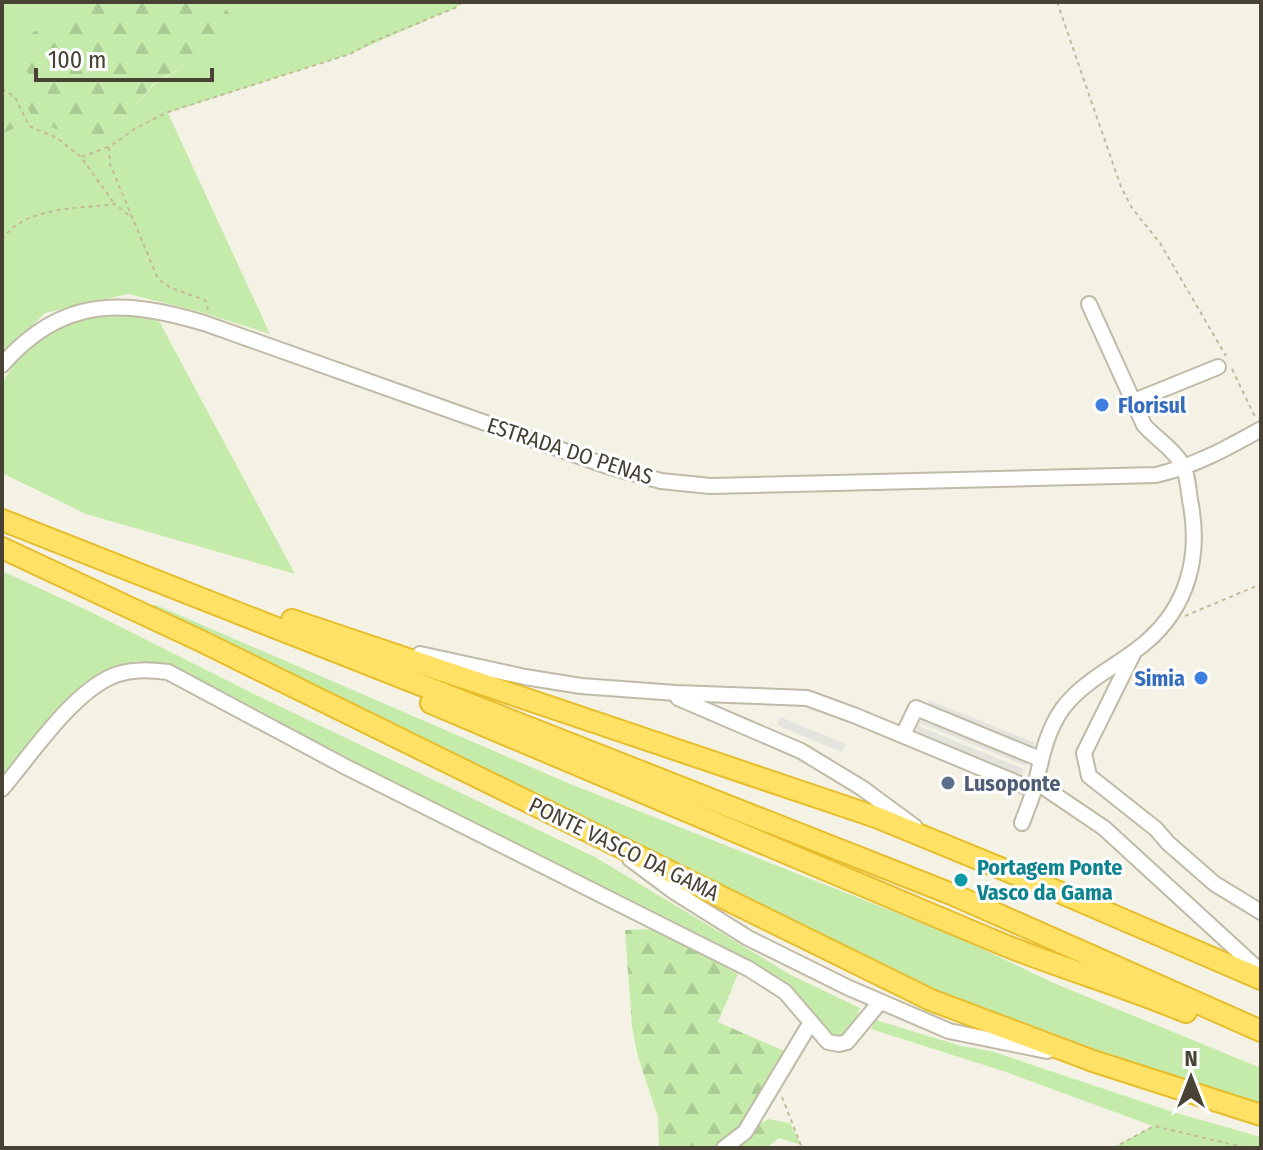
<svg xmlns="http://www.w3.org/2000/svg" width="1263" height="1150" font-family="'Fira Sans Condensed',sans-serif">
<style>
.grass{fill:#c5ebab}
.forest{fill:url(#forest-firs)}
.parking{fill:#e4e3de}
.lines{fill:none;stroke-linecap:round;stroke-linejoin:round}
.minor-casing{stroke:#c0bba7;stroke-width:18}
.highway-casing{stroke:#e7bd2c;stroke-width:24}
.path{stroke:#c3ba98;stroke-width:2;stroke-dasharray:4 4;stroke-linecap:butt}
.minor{stroke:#fff;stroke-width:14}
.highway{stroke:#ffe265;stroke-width:20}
.shop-dot{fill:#3f7fe0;stroke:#fff;stroke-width:3}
.service-dot{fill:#5c6f8a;stroke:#fff;stroke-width:3}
.culture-dot{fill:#0f9aa8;stroke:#fff;stroke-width:3}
.labels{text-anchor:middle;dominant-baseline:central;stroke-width:6;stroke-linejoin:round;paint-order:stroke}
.shop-label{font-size:22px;font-weight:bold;fill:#366cbe;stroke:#fff;text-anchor:start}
.street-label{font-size:22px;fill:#474234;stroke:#fff}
.service-label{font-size:22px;font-weight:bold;fill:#4e5e75;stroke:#fff;text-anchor:start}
.culture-label{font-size:22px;font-weight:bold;fill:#0d838f;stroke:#fff;text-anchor:start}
</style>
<defs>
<pattern id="forest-firs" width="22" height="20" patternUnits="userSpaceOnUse" patternTransform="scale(2)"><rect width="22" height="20" fill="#c5ebab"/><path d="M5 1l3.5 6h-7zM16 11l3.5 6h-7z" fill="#abcb94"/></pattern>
</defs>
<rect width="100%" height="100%" fill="#f4f2e5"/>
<!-- grass -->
<g class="grass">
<path d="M 2,2 L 75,2 L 62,18 L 32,33 L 31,77 L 65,131 L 93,142 L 131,113 L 151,87 L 197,57 L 232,17 L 221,2 L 462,2 L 457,7 L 350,54 L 168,113 L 270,334 L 201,312 L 128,294 L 45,313 L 2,356 L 2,134 L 19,126 L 14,102 L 2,98 Z"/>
<path d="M 121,311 L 153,315 L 160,323 L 295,574 L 86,514 L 2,473 L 2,383 L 21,354 L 68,322 Z"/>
<path d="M 2,571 L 89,611 L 256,695 L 595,857 L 791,975 L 860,1008 L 850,1036 L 834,1039 L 788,990 L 406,788 L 185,674 L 135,661 L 83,684 L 2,776 Z"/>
<path d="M 146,605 L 156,605 L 568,783 L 955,936 L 1056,984 L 1261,1068 L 1261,1107 L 987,1016 L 829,946 Z"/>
<path d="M 876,1020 L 961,1046 L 991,1051 L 1173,1112 L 1261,1137 L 1261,1148 L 1113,1148 L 1153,1126 L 1006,1072 L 871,1029 Z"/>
</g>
<!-- forest -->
<g class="forest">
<path d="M 75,2 L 221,2 L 232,17 L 197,57 L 151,86 L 131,113 L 93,142 L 34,121 L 22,96 L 30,76 L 15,54 L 32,33 L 62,18 Z"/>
<path d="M 2,98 L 14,101 L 19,126 L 2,134 Z"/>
<path d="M 654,929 L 738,974 L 718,1022 L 791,1054 L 747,1131 L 768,1119 L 790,1123 L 801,1145 L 779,1138 L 766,1148 L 659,1148 L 658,1117 L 638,1057 L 632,1027 L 625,930 Z"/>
</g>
<!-- parking -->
<g class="parking">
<path d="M 929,700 L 1035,743 L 1032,751 L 926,708 Z"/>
<path d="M 923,715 L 1029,758 L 1026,766 L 920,723 Z"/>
<path d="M 780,717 L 846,744 L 842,752 L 777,725 Z"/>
<path d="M 918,726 L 1024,769 L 1021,777 L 915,734 Z"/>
</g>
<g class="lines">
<defs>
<g id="minor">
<path d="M 2,365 C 62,296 123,299 204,323 L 604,465 L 661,481 L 710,486 L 1156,475 C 1195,466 1227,448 1261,429"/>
<path d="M 1134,401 L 1218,367"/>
<path d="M 1134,652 L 1084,753 L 1089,776 L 1156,829 L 1168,843 L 1215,884 L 1261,912"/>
<path d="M 420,654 L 525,677 L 581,686 L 676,693 L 807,698 L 856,716 L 1034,790"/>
<path d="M 678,698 L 801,751 L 862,788 L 915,827"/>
<path d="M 903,735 L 916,708 L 1040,759"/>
<path d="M 1036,782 L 1104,828 L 1261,972"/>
<path d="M 2,789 C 31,755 75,688 118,674 C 135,669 150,670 168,672 L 346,767 L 749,969 L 785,992 L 828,1042 L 839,1044 L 847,1042 L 880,1002"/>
<path d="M 1022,823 C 1027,809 1033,796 1036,782 C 1042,756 1047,730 1063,708 C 1084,680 1118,666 1145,643 C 1189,606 1201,554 1190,500 C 1188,488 1188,474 1182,464 C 1172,447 1156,439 1144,425 L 1089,304"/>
<path d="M 630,859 L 673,891 L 748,938 L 849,988 L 949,1031 L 1047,1051"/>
<path d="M 724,1148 L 745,1132 L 811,1022"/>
</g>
<g id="highway">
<path d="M 2,520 L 954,895 L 1261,1031"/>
<path d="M 2,548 L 201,641 L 931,1000 L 1093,1061 L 1261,1115"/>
<path d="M 292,620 L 876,817 L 1059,892 L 1261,979"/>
<path d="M 431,703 L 1004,945 C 1064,969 1126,987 1186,1012"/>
</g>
</defs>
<!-- minor casing -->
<use href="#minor" class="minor-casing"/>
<!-- highway casing -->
<use href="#highway" class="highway-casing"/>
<!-- path -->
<g class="path">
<path d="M 1057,2 L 1121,187 L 1132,208 L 1160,243 L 1226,356"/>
<path d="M 2,89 L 15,97 L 29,126 L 57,138 L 81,157"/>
<path d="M 108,147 L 81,157 L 114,203"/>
<path d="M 2,240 C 23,206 79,209 115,204 L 132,218"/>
<path d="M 208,310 L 205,300 L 171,288 L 158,279 L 110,164 L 109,147 L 136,128 L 168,112 L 350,54 L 372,42 L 457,7 L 462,2"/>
<path d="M 1232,369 L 1255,417"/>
<path d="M 1185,616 L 1261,584"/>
<path d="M 782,1097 L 802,1148"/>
<path d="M 1113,1148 L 1154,1126 L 1247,1148"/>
</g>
<!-- minor -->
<use href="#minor" class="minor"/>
<!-- highway -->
<use href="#highway" class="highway"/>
</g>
<!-- markers -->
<g class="shop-dot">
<circle cx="1102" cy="405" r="8"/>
<circle cx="1201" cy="678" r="8"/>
</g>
<circle class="service-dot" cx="948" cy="783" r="8"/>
<circle class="culture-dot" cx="961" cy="880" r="8"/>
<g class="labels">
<!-- shop labels -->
<g class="shop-label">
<text x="1118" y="405">Florisul</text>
<text x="1185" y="678" text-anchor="end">Simia</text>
</g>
<!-- street labels -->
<g class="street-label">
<text transform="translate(570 451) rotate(18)">ESTRADA DO PENAS</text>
<text transform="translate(624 849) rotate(26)">PONTE VASCO DA GAMA</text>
</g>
<!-- service labels -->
<g class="service-label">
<text x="964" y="783">Lusoponte</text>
</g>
<!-- culture labels -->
<g class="culture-label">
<text x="977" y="867">Portagem Ponte<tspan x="977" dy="25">Vasco da Gama</tspan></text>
</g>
</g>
<!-- border -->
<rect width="1263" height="1150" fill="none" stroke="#474234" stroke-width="8"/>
<!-- north arrow -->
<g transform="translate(1191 1078)" stroke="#ffffff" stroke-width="6" paint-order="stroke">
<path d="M0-6L14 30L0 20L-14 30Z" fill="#474234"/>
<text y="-12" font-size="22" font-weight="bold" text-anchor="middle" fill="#474234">N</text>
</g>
<!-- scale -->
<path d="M36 68v12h176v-12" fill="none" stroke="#474234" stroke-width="4"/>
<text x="48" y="68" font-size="24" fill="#474234" stroke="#ffffff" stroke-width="6" paint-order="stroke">100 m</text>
</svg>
